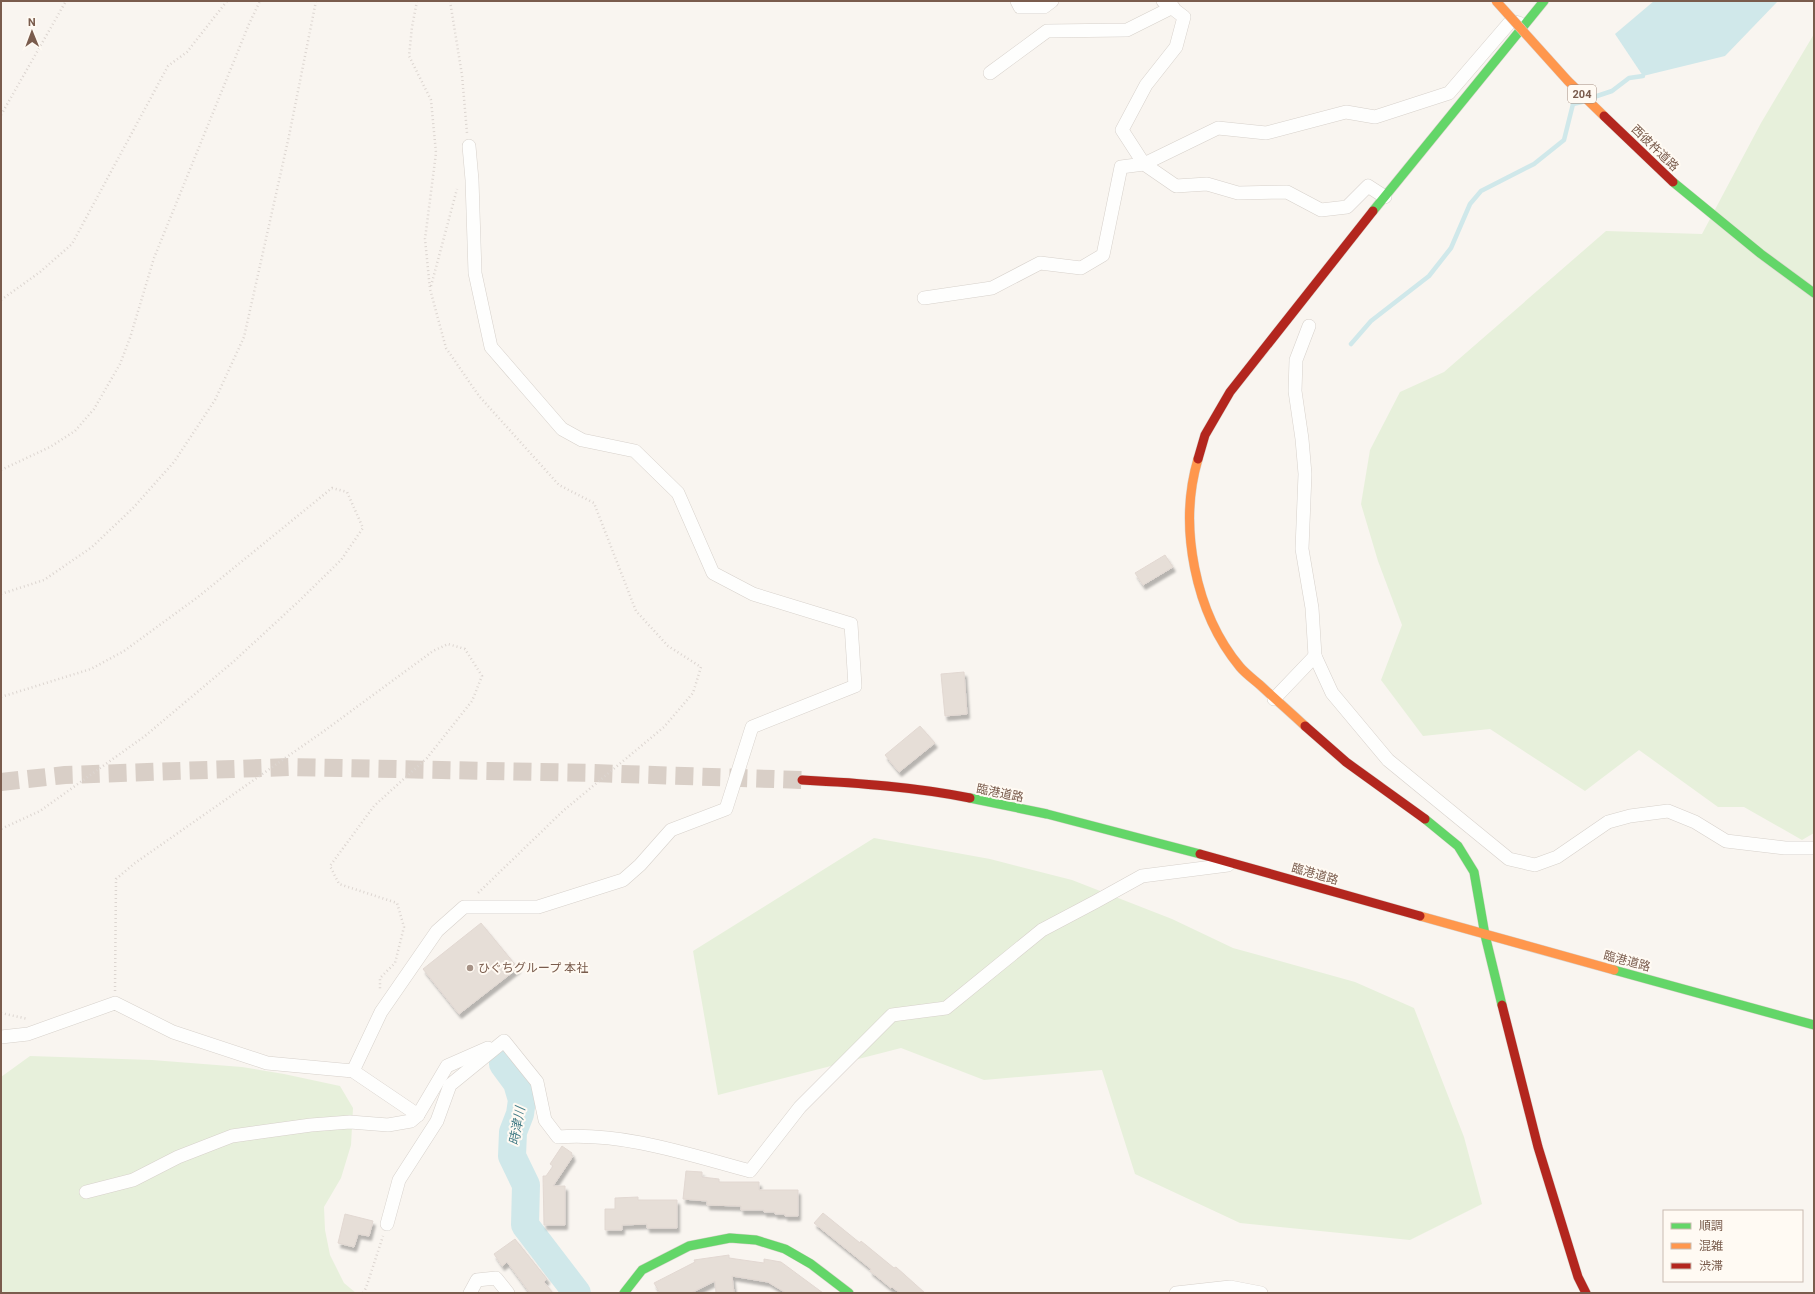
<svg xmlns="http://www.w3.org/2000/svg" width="1815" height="1294" font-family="Roboto,'Noto Sans JP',sans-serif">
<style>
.green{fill:#e7f0db}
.water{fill:#d0e8ea}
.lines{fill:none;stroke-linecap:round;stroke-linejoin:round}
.stream{stroke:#d0e8ea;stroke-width:4.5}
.river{stroke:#d0e8ea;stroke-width:28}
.building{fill:#e6ded7;stroke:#e2d8d2;filter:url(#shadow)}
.secondary-tunnel{stroke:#d9cfc7;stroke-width:18;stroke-dasharray:18 9;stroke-linecap:butt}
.street-casing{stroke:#d7d1cb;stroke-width:14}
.fast-casing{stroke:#d9d2cb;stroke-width:10}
.slow-casing{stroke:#d9d2cb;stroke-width:10}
.jam-casing{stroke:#d9d2cb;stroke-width:10}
.path{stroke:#dcd5d0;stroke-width:2.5;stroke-dasharray:1 3;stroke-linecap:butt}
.street{stroke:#fefefd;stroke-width:13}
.fast{stroke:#63d668;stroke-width:9}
.slow{stroke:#ff974d;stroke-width:9}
.jam{stroke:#b3261e;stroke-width:9}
.slow-bridge-casing{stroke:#dad1cc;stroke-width:10;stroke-linecap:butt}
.jam-bridge-casing{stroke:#dad1cc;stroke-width:10;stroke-linecap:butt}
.slow-bridge{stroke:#ff974d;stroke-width:9}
.jam-bridge{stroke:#b3261e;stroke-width:9}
.poi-dot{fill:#a69286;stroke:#fffaf3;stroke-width:1.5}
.labels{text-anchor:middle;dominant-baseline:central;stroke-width:4;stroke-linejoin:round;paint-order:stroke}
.shield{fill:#fffaf3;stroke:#a28b7f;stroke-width:1}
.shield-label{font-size:11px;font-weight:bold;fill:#7a5c4d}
.street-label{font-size:12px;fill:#7a5c4d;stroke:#fffaf3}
.poi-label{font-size:12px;fill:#7a5c4d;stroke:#fffaf3;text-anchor:start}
.water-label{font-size:13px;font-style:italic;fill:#437c86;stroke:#fffaf3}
</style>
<defs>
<filter id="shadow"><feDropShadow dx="2.5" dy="4.5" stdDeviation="1" flood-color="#0004"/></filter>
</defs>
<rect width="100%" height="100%" fill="#f9f5f0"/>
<!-- green -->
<g class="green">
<path d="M 1814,34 L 1814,833 L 1802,840 L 1744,807 L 1718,807 L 1639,750 L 1585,791 L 1490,729 L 1423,736 L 1381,680 L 1402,625 L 1378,561 L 1361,504 L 1370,450 L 1400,392 L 1444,372 L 1606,231 L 1702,234 L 1761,123 Z"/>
<path d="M 874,838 L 990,859 L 1072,880 L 1172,919 L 1233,948 L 1355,982 L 1414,1008 L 1464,1137 L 1482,1204 L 1410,1240 L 1240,1223 L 1135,1174 L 1102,1070 L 984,1080 L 901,1048 L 718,1095 L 693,951 Z"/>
<path d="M 30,1056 L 152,1060 L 242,1067 L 284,1074 L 340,1086 L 353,1108 L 351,1145 L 341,1178 L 324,1207 L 325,1230 L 330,1255 L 344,1283 L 356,1293 L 1,1293 L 1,1077 Z"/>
</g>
<!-- water -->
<path class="water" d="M 1654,1 L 1778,1 L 1725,56 L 1643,76 L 1615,34 Z"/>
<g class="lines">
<!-- stream -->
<g class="stream">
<path d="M 1594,97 L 1612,91 L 1629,78 L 1643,76"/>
<path d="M 1351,344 L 1371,321 L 1429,276 L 1451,248 L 1470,204 L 1481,191 L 1534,164 L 1564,140 L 1573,104 L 1582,102"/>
</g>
<!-- river -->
<path class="river" d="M 503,1064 L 517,1083 L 522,1100 L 520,1114 L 513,1132 L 512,1156 L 526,1185 L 525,1225 L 577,1293"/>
</g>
<!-- building -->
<g class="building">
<path d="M 1165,555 L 1173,567 L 1143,585 L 1135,573 Z"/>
<path d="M 964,672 L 967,714 L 945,716 L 941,674 Z"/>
<path d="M 920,726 L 935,743 L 899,772 L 885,755 Z"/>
<path d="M 481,923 L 518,968 L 459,1014 L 423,969 Z"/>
<path d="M 562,1146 L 572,1153 L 571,1155 L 573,1156 L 553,1186 L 565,1186 L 565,1225 L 544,1225 L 543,1176 L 546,1176 L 553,1166 L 550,1164 Z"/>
<path d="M 686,1171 L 702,1172 L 702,1177 L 719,1179 L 719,1182 L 759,1182 L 759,1190 L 798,1190 L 798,1216 L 785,1216 L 785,1214 L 775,1214 L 775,1212 L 764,1212 L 764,1210 L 741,1210 L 741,1206 L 707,1205 L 707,1201 L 683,1199 Z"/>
<path d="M 638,1197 L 638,1200 L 677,1200 L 677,1228 L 647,1228 L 647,1224 L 622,1225 L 622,1230 L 605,1230 L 605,1209 L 615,1209 L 615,1198 Z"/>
<path d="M 823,1213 L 860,1243 L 861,1241 L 894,1268 L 896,1267 L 925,1293 L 900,1293 L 892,1287 L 891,1288 L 870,1271 L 871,1269 L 814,1223 Z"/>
<path d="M 345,1214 L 373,1221 L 369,1236 L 358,1234 L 354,1247 L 338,1243 Z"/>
<path d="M 515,1239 L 547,1279 L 544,1282 L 553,1293 L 530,1293 L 507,1262 L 502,1266 L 494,1254 Z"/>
<path d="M 729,1255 L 729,1258 L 764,1263 L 764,1259 L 781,1262 L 823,1293 L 786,1293 L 768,1282 L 732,1276 L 734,1293 L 716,1293 L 715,1281 L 691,1293 L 660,1293 L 654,1283 L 695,1262 L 694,1260 Z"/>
</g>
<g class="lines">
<!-- secondary-tunnel -->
<path class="secondary-tunnel" d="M 1,782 L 65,775 L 289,767 L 593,773 L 802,780"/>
<defs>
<g id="street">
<path d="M 1017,1 L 1020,7 L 1044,7 L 1052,1"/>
<path d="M 1163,1 L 1184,17 L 1176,47 L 1146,85 L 1122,130 L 1144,164 L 1176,186 L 1207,184 L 1238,193 L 1287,192 L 1321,210 L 1347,207 L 1368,186 L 1385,197"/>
<path d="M 990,73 L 1047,31 L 1127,30 L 1173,7"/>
<path d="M 924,298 L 992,288 L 1040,263 L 1081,268 L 1103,255 L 1121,167 L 1144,164 L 1218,128 L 1266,133 L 1346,112 L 1375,117 L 1449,93 L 1511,21 L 1519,23"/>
<path d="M 1309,326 L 1296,360 L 1295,391 L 1302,439 L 1305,474 L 1302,549 L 1312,608 L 1315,656"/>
<path d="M 1274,699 L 1315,656 L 1332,693 L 1388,760 L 1509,859 L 1535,865 L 1557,857 L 1608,822 L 1630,816 L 1668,811 L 1695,822 L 1726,841 L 1785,848 L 1814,848"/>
<path d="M 1,1037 L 28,1034 L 115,1003 L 173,1032 L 267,1063 L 353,1071 L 418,1115 L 447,1066 L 488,1048"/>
<path d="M 353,1071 L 381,1012 L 437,931 L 464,907 L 538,907 L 623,880 L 640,865 L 671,830 L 726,809 L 752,727 L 855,686 L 851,624 L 753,594 L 713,573 L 678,493 L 635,451 L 582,440 L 562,429 L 491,347 L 475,273 L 472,180 L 469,146"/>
<path d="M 86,1192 L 133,1180 L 178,1157 L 232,1136 L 311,1125 L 350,1122 L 388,1125 L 411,1121 L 418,1115"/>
<path d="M 387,1224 L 399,1180 L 437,1121 L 450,1085 L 504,1041 L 537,1082 L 545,1120 L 558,1137 C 623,1132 687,1154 750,1171 L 800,1107 L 892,1015 L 946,1008 L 1042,930 L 1095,902 L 1142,876 L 1228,865"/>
<path d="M 470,1293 L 477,1280 L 496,1278 L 508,1293"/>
<path d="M 1176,1293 L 1230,1287 L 1261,1293"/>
</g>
<g id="fast">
<path d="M 1673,182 L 1761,254 L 1814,293"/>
<path d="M 1373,211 L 1544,1"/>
<path d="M 970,798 L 1047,814 L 1200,854"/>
<path d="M 1425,819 L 1458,846 L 1474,872 L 1485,935 L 1502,1005"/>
<path d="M 1614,970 L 1814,1025"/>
<path d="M 624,1293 L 642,1270 L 689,1246 L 730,1238 L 756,1240 L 785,1249 L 811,1264 L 849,1293"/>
</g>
<g id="slow">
<path d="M 1198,459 C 1178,526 1195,613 1240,667 C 1245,673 1253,679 1260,685 C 1275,699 1290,712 1305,726"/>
<path d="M 1420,916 L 1614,970"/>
</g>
<g id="jam">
<path d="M 1198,459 L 1205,435 L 1230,392 L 1373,211"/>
<path d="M 1305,726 L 1346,762 L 1425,819"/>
<path d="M 802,780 C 858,783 915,787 970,798"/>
<path d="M 1200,854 L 1420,916"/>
<path d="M 1502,1005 L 1538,1147 L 1578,1277 L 1586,1293"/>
</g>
</defs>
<!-- street casing -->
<use href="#street" class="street-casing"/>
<!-- fast casing -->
<use href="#fast" class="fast-casing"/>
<!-- slow casing -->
<use href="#slow" class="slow-casing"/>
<!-- jam casing -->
<use href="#jam" class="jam-casing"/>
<!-- path -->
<g class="path">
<path d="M 417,1 L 412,27 L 409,56 L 431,100 L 436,153 L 425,239 L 430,289 L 446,348 L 479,396 L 559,485 L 594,503 L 636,611 L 668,646 L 701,667 L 693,693 L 664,727 L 563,811 L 477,894"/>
<path d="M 450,1 L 462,75 L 467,133"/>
<path d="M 1,115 L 66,1"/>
<path d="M 431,286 L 457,189"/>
<path d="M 1,300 L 40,272 L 72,244 L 168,66 L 187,52 L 227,1"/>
<path d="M 1,470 L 50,447 L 75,431 L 94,409 L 120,364 L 130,338 L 154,258 L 249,24 L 260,1"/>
<path d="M 1,594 L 44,580 L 92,547 L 133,508 L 174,462 L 215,400 L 244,337 L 289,136 L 316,1"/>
<path d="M 1,697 L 91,669 L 124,651 L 198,597 L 332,488 L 347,492 L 363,528 L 341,560 L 298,602 L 233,662 L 145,736 L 40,811 L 1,829"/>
<path d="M 115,991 L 116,879 L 135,863 L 324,731 L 433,651 L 448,644 L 465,649 L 482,676 L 472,701 L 427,758 L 374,806 L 330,866 L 339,884 L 397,903 L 404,927 L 395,963 L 380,978 L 380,989"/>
<path d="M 1,1013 L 28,1019"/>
<path d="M 363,1293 L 366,1288 L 383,1236"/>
</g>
<!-- street -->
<use href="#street" class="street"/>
<!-- fast -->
<use href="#fast" class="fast"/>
<!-- slow -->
<use href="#slow" class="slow"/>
<!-- jam -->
<use href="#jam" class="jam"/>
<defs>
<path id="slow-bridge" d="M 1496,1 L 1568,81 L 1604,116"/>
<path id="jam-bridge" d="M 1604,116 L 1673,182"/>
</defs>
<!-- slow-bridge casing -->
<use href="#slow-bridge" class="slow-bridge-casing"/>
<!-- jam-bridge casing -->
<use href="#jam-bridge" class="jam-bridge-casing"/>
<!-- slow-bridge -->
<use href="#slow-bridge" class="slow-bridge"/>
<!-- jam-bridge -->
<use href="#jam-bridge" class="jam-bridge"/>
</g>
<!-- markers -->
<circle class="poi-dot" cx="470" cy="968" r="4"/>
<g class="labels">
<!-- shield labels -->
<rect class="shield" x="1568" y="85" width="28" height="18" rx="3"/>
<g class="shield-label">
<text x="1582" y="94">204</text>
</g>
<!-- street labels -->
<g class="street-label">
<text transform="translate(1655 148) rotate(44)">西彼杵道路</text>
<text transform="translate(1000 793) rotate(11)">臨港道路</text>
<text transform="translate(1315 874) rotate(16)">臨港道路</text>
<text transform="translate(1627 961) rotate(15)">臨港道路</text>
</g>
<!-- poi labels -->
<g class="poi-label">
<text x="478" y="968">ひぐちグループ 本社</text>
</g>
<!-- water labels -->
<g class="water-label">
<text transform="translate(517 1126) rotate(-80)">時津川</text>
</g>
</g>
<!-- border -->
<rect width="1815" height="1294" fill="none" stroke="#7a5c4d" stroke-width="4"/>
<!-- legend -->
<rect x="1663" y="1210" width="140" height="72" fill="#fffaf3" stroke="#cabbb1"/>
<rect x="1671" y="1223" width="20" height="6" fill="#63d668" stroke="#cabbb1"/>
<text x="1699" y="1230" font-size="12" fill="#7a5c4d">順調</text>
<rect x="1671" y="1243" width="20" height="6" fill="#ff974d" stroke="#cabbb1"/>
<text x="1699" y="1250" font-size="12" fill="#7a5c4d">混雑</text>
<rect x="1671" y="1263" width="20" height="6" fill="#b3261e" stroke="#cabbb1"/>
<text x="1699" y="1270" font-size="12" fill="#7a5c4d">渋滞</text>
<!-- north arrow -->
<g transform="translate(32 32) rotate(359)" stroke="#fffaf3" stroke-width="3" paint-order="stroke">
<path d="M0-3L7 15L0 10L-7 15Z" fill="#7a5c4d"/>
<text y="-6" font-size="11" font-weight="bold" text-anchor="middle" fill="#7a5c4d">N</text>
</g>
</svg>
